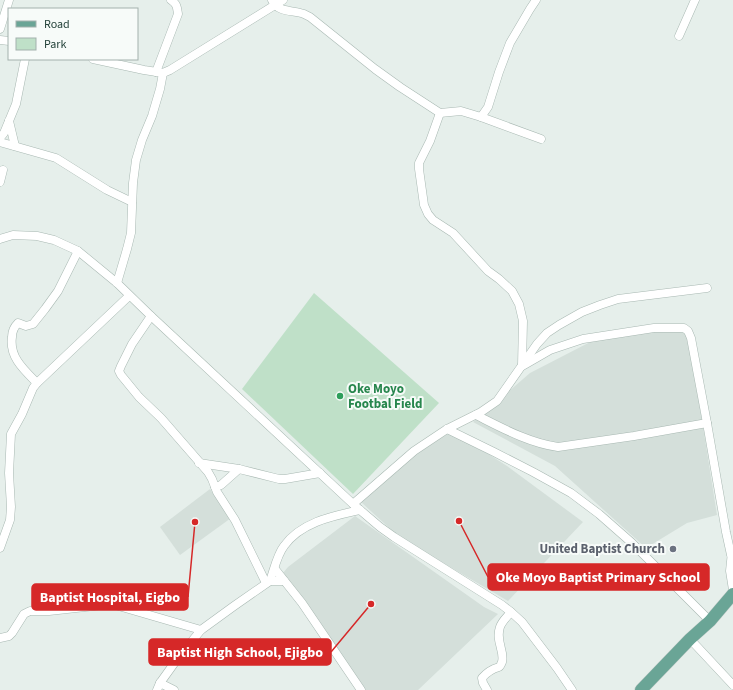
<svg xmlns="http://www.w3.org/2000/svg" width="733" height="690" font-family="'Source Sans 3',sans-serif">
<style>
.built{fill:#d4dfda}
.green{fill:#bfe0c8}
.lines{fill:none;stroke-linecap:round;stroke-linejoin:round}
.street-casing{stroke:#a8b8b2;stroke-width:9}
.primary-casing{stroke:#c2cac8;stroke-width:13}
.street{stroke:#fff;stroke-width:8}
.primary{stroke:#6aa596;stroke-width:12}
.leisure-dot{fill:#2e9e5b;stroke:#f7fbf9;stroke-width:1.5}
.worship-dot{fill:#6b7280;stroke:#f7fbf9;stroke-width:1.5}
.labels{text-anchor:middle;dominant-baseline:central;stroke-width:4;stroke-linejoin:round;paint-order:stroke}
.leisure-label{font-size:13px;font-weight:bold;fill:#27864d;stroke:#f7fbf9;text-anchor:start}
.worship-label{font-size:13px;font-weight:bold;fill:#5b616d;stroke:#f7fbf9;text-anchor:end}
.leader{fill:none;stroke:#d62828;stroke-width:1.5}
.callout-dot{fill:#d62828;stroke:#f7fbf9;stroke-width:1.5}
.callout{fill:#d62828;stroke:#d62828;stroke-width:1.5}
.callout-label{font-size:14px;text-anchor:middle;font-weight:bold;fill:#fff}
</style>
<rect width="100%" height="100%" fill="#e6efeb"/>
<!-- built -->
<g class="built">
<path d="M 664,329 L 685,333 L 689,338 L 717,515 L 687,523 L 646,548 L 555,466 L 473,422 L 530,373 L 596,339 Z"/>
<path d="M 448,434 L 476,446 L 507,466 L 583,522 L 508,601 L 399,537 L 361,502 L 421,449 Z"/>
<path d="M 210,489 L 231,518 L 180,555 L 160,527 Z"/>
<path d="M 355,516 L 484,607 L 498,614 L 418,690 L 365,690 L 283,573 L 288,567 Z"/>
</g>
<!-- green -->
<path class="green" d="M 314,293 L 439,403 L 353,494 L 242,389 Z"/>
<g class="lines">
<defs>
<g id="street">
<path d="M 272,0 C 278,13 293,10 304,14 C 306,15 308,16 310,17 L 375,69 L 400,87 L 440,113 L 461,111 L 481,117 L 541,139"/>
<path d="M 0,29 L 9,0"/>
<path d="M 679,36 L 695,0"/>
<path d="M 0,40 L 9,41"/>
<path d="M 93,59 L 144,70 L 163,73 L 170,70 L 283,0"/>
<path d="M 156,72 L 178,14 C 177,7 177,4 171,0"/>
<path d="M 440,113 L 430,141 L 419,163 L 419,169 L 424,205 L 428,214 L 433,220 L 453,233 L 488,271 L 499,279 L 512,291 L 519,304 L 523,321 L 522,366"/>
<path d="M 481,117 L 488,107 L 499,72 L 510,43 L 530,9 L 536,0"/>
<path d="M 9,121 L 15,146"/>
<path d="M 0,138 L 4,133 L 16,104 L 25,59"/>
<path d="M 0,142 L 56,158 L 107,190 L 132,202"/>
<path d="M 0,182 L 3,170"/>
<path d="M 0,239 L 13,235 L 37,236 L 54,240 L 78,251 L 117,283 L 151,316 L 353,504 L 380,527 L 394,537 L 502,605 L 511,612 L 522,622 L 557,668 L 572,690"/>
<path d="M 117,283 L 127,249 L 131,233 L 133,183 L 136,160 L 142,140 L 152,116 L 160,89 L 163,73"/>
<path d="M 151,316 L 132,344 L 121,366 L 119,371 L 121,375 L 139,397 L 161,418 L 208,472 L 212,479 L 217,492 L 235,520 L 266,583"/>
<path d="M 524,365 L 550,350 L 583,339 L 654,328 L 684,328 L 688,331 L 691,338 L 707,423 L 726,532 L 731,555 L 733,556"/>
<path d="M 37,383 C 24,370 9,357 12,337 C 12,331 14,327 18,323 L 26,326 L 33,324 L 45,309 L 58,291 L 78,251"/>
<path d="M 476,415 C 502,428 529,443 558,447 L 634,436 L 707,423"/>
<path d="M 447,429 L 494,452 L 533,472 L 571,493 L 599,514 L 632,543 L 710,621"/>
<path d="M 199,463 L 239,469 L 279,479 L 285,479 L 320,473"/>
<path d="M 215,487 L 221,485 L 239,469"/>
<path d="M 353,504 L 414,451 L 447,429 L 481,412 L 497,401 L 537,344 L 547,333 L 559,325 L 582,312 L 600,305 L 618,299 L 707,288"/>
<path d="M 0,548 L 10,520 L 11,507 L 9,473 L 11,434 L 22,414 L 33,388 L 37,383 L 129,296"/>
<path d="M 732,552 L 730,571 L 733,590"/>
<path d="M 275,569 L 302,603 L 361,690"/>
<path d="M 270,581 C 274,570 277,555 284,546 C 301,522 333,516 360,510"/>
<path d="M 0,638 L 9,636 L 12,633 L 24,614 L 30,611 L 49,611 L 103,605 L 115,605 L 201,630"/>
<path d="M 690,639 L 733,685"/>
<path d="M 160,683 L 174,690"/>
<path d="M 157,690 L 160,683 L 178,658 L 201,630 L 234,606 L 270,581 L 284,581"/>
<path d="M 487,690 L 483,683 L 482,678 C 487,672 492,669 499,667 C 500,667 502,662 502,662 C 505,651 495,641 500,627 C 502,621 507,617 511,612"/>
</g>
<path id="primary" d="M 641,690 L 690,639 L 710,621 L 733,594"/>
</defs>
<!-- street casing -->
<use href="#street" class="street-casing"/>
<!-- primary casing -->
<use href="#primary" class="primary-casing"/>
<!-- street -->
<use href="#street" class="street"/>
<!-- primary -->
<use href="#primary" class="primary"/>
</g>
<!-- markers -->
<circle class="leisure-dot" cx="340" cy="396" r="4"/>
<circle class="worship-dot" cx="673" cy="549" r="4"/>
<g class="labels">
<!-- leisure labels -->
<g class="leisure-label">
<text x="348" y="389">Oke Moyo<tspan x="348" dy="15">Footbal Field</tspan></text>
</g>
<!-- worship labels -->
<g class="worship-label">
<text x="665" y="549">United Baptist Church</text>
</g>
</g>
<!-- callouts -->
<path class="leader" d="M459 521L488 577M195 522L188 597M371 604L331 652"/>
<g class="callout-dot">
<circle cx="459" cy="521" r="4"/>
<circle cx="195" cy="522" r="4"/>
<circle cx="371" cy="604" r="4"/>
</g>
<g class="callout">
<rect x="488" y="564" width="221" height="26" rx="4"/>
<rect x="32" y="584" width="156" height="26" rx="4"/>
<rect x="149" y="639" width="182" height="26" rx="4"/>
</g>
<g class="callout-label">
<text x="598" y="582">Oke Moyo Baptist Primary School</text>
<text x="110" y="602">Baptist Hospital, Eigbo</text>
<text x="240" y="657">Baptist High School, Ejigbo</text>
</g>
<!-- legend -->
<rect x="8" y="8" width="130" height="52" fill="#f7fbf9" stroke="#a3b1ad"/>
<rect x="16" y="21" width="20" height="6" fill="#6aa596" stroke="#a3b1ad"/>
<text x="44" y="28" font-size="12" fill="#24423a">Road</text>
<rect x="16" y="38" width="20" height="12" fill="#bfe0c8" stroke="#a3b1ad"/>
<text x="44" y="48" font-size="12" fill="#24423a">Park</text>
</svg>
